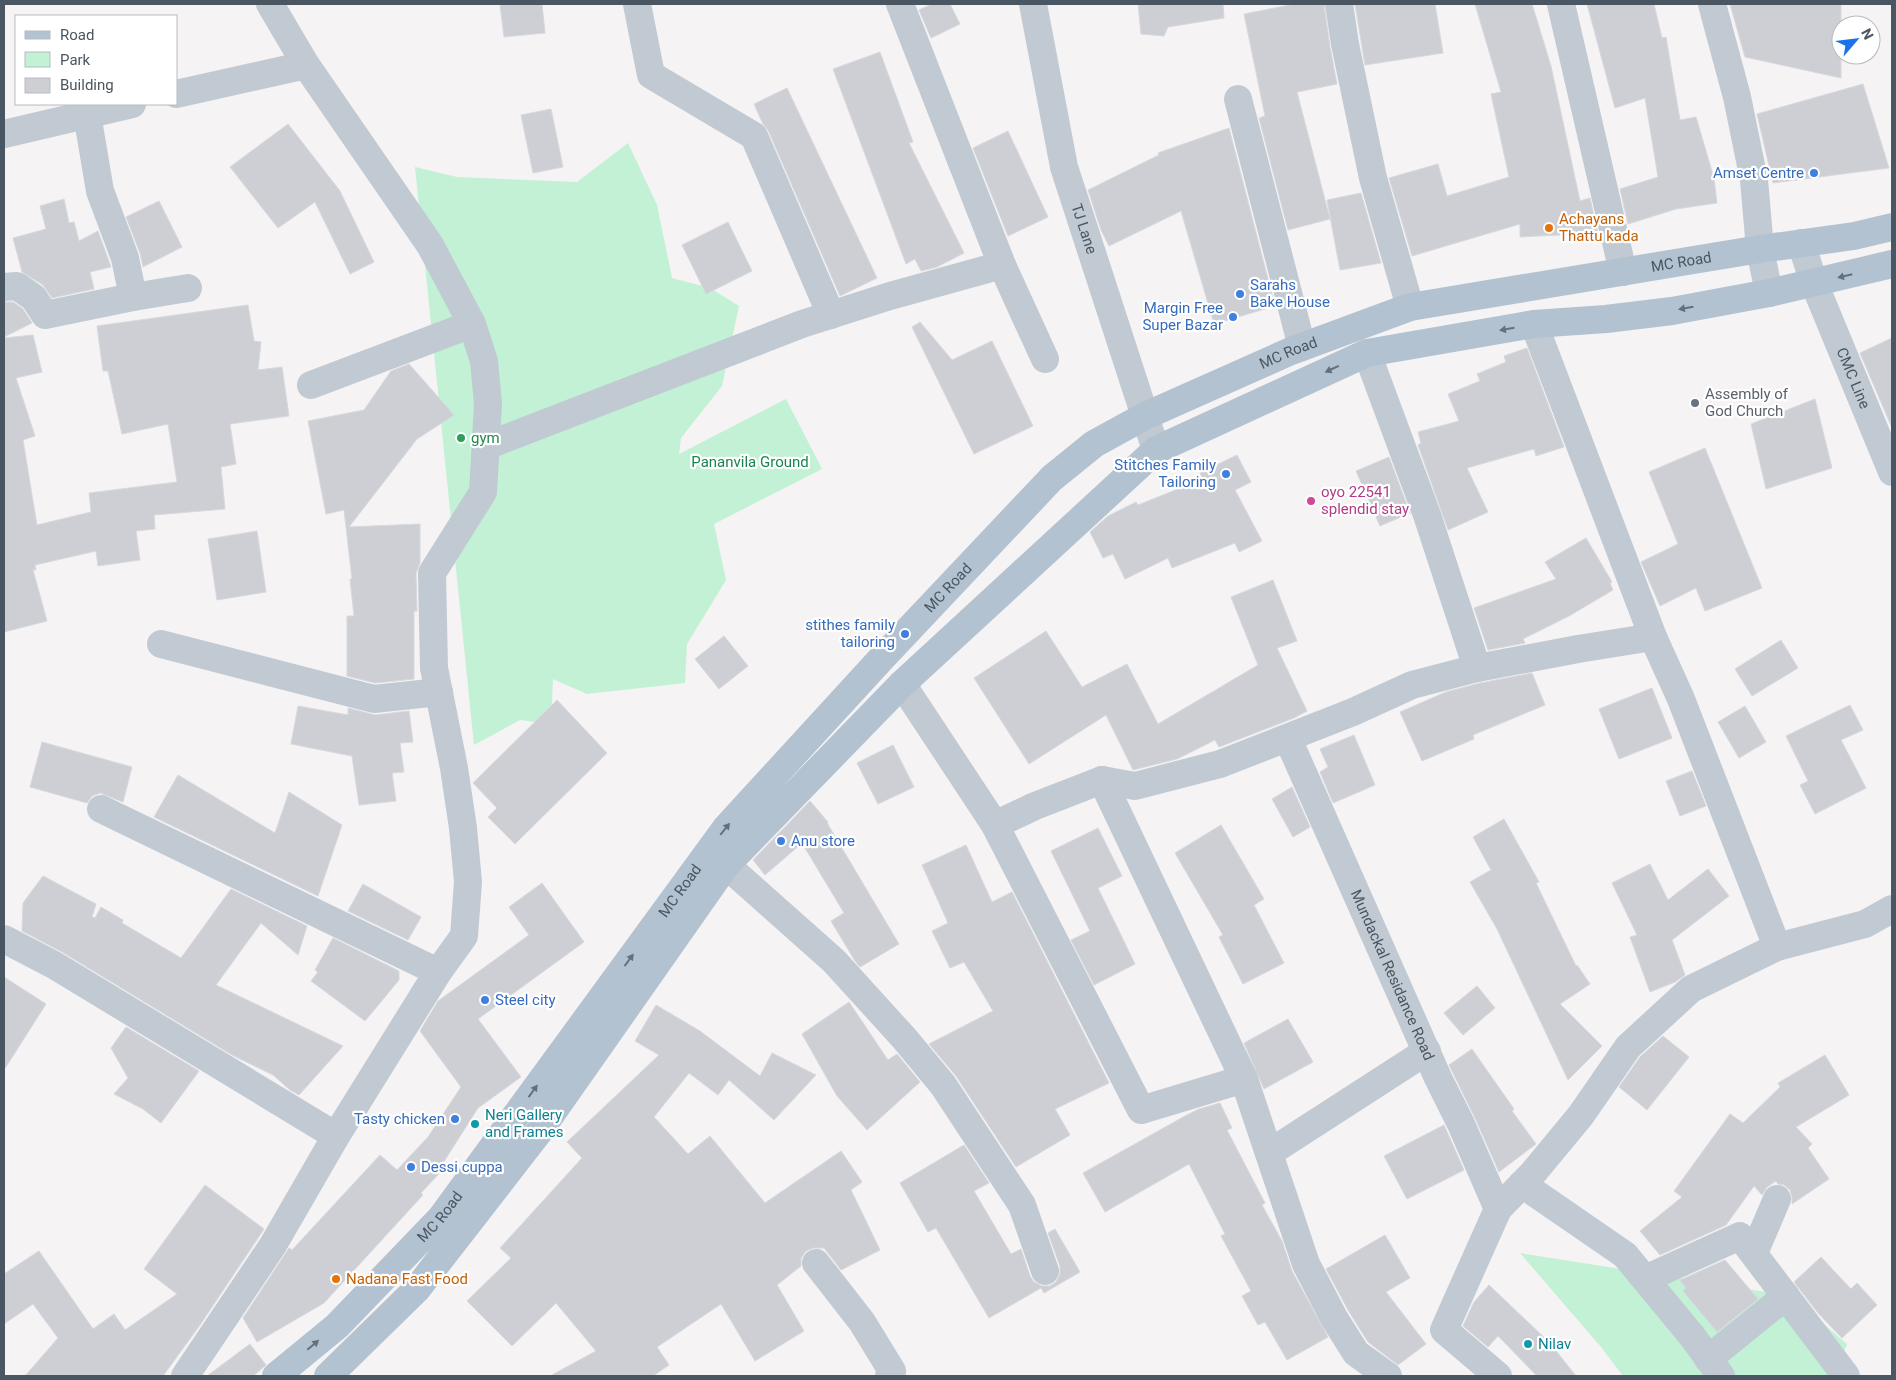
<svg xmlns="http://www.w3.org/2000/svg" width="1896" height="1380" font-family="Roboto,sans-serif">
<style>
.green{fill:#c3f1d5}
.building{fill:#cdcfd5;stroke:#d7d9de}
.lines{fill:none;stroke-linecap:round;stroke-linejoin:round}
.minor{stroke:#c1cad2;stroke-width:28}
.major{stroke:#b3c2d1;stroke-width:28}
.oneway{fill:#64717d}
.shop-dot{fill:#3f7fe0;stroke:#fff;stroke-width:2}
.food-dot{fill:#e8710a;stroke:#fff;stroke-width:2}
.worship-dot{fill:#6b7280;stroke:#fff;stroke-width:2}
.leisure-dot{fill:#2e9e5b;stroke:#fff;stroke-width:2}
.hotel-dot{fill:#d1479c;stroke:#fff;stroke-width:2}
.culture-dot{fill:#0f9aa8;stroke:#fff;stroke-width:2}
.labels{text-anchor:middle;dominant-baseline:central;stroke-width:4.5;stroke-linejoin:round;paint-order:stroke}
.shop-label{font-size:15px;fill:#366cbe;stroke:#fff;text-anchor:end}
.food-label{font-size:15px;fill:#c56008;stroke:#fff;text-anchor:start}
.street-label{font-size:15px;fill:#4a5661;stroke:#fff}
.worship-label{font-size:15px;fill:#5b616d;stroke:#fff;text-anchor:start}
.leisure-label{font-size:15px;fill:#27864d;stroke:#fff;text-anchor:start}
.park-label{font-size:15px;fill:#17864f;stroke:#fff}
.hotel-label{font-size:15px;fill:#b23c85;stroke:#fff;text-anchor:start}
.culture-label{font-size:15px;fill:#0d838f;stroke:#fff;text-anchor:start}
</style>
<rect width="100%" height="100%" fill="#f5f3f3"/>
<!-- green -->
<g class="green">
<path d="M 628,143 L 657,205 L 672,278 L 710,288 L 739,306 L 722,386 L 681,438 L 679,454 L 786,399 L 822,469 L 714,524 L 726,580 L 687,644 L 685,683 L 587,694 L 553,679 L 551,724 L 520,720 L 474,745 L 415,167 L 457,177 L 577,182 Z"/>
<path d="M 1520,1253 L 1791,1296 L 1847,1344 L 1835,1376 L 1623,1376 L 1601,1347 Z"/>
</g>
<!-- building -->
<g class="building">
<path d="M 514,4 L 542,4 L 545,33 L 504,37 L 500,5 Z"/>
<path d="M 932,4 L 950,4 L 960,24 L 931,38 L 919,10 Z"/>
<path d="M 1138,4 L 1223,4 L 1224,18 L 1168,27 L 1164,36 L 1141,34 Z"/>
<path d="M 1295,4 L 1324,4 L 1330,47 L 1337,84 L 1297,92 L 1330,219 L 1288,230 L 1259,118 L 1265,116 L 1244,14 Z"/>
<path d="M 1355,4 L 1435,4 L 1443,53 L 1365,65 Z"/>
<path d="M 1475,4 L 1532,4 L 1551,66 L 1580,201 L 1590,198 L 1598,233 L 1520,237 L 1520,224 L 1412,256 L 1389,178 L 1438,164 L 1447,196 L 1509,177 L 1491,94 L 1501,92 Z"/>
<path d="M 1587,4 L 1654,4 L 1662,38 L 1666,37 L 1680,120 L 1696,117 L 1714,178 L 1717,203 L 1676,209 L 1628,224 L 1620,189 L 1658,177 L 1645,98 L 1615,108 Z"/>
<path d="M 1730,4 L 1841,4 L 1841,78 L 1745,57 Z"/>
<path d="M 880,52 L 913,142 L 909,143 L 964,253 L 937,267 L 921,271 L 915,259 L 906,264 L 833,69 Z"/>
<path d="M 1863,84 L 1889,168 L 1773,183 L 1757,114 Z"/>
<path d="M 787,88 L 877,278 L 840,296 L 768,130 L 763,124 L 754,104 Z"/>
<path d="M 551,109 L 563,167 L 533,173 L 521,115 Z"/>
<path d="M 288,124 L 340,191 L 374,262 L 350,274 L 315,202 L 278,228 L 230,167 Z"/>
<path d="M 1229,128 L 1275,306 L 1214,324 L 1181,211 L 1109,246 L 1101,230 L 1088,190 L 1159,155 L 1158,153 Z"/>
<path d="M 1008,131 L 1048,217 L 1008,236 L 973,148 Z"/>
<path d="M 1361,193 L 1381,263 L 1340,270 L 1327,200 Z"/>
<path d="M 64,199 L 69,223 L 74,222 L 79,241 L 98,231 L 111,267 L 90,272 L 94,289 L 52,298 L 43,285 L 22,272 L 13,238 L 46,229 L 40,206 Z"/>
<path d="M 159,201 L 182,247 L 143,267 L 140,253 L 126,217 Z"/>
<path d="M 728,222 L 752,271 L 706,294 L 682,245 Z"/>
<path d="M 4,302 L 13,302 L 23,309 L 32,323 L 4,337 Z"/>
<path d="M 248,305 L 254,341 L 261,342 L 258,370 L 282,367 L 289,416 L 230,424 L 236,464 L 221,467 L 225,509 L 154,515 L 155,529 L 136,531 L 140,560 L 98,566 L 96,551 L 35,565 L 36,570 L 33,570 L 47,621 L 4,632 L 4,338 L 33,335 L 42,372 L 16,378 L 35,436 L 23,440 L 37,525 L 91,512 L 89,493 L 177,482 L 168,424 L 122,434 L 108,371 L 103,371 L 97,326 Z"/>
<path d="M 920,322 L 952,360 L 992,341 L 1033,426 L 974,454 L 912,327 Z"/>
<path d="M 1892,338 L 1892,428 L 1860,353 Z"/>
<path d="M 1527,348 L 1564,447 L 1536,456 L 1534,449 L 1467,468 L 1488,512 L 1448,530 L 1418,445 L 1421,443 L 1418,432 L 1459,421 L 1448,394 L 1480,381 L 1477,374 L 1506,362 L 1504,356 Z"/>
<path d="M 409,364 L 454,415 L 417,439 L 349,527 L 420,524 L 420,563 L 416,573 L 417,611 L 414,611 L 414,679 L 375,683 L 347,676 L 347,616 L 354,616 L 350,579 L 352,579 L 344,510 L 326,514 L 308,421 L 364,410 L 391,371 Z"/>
<path d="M 1815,399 L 1832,468 L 1766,489 L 1751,424 Z"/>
<path d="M 1705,448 L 1762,588 L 1705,611 L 1696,588 L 1660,606 L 1641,562 L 1678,544 L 1649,472 Z"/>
<path d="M 1237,455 L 1251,482 L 1235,490 L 1262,541 L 1239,552 L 1235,543 L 1172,568 L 1168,558 L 1125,579 L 1113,554 L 1103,558 L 1090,532 L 1108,516 L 1136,502 L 1138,505 L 1203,479 L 1200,473 Z"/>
<path d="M 1389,457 L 1410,513 L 1380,526 L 1356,471 Z"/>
<path d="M 257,531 L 266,592 L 217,600 L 208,539 Z"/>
<path d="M 1586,538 L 1612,582 L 1610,583 L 1613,590 L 1569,616 L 1523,639 L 1525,643 L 1488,650 L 1474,608 L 1556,579 L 1545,562 Z"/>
<path d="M 1273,580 L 1297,641 L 1277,648 L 1307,711 L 1294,718 L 1219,747 L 1215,740 L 1177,759 L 1133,770 L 1106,715 L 1029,764 L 974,678 L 1046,631 L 1082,687 L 1127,664 L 1158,724 L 1258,665 L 1231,597 Z"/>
<path d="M 724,636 L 748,666 L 719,689 L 695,659 Z"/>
<path d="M 1781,640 L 1798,668 L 1752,696 L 1735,669 Z"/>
<path d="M 1532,673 L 1545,705 L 1473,735 L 1474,739 L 1422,761 L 1400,712 L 1446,692 L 1480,683 Z"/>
<path d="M 1652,688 L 1672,738 L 1619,759 L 1599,709 Z"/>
<path d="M 557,700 L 607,753 L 515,844 L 488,817 L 497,808 L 473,783 Z"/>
<path d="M 1850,705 L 1863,730 L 1841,740 L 1866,788 L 1815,814 L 1800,785 L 1808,781 L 1786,736 Z"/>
<path d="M 298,706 L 348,715 L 348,708 L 375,715 L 409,711 L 413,742 L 400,743 L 404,772 L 392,773 L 396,801 L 359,805 L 352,756 L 291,744 Z"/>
<path d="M 1745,706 L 1766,742 L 1739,758 L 1718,722 Z"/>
<path d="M 1354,735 L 1375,785 L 1333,803 L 1320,772 L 1328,767 L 1320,749 Z"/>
<path d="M 42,742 L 132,767 L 123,802 L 100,793 L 92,796 L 87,803 L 30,787 Z"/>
<path d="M 893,745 L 914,787 L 878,804 L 857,763 Z"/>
<path d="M 1692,771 L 1706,806 L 1680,816 L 1666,781 Z"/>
<path d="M 178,775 L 275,833 L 289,792 L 342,825 L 318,896 L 154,817 Z"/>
<path d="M 1292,787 L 1310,827 L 1293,837 L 1272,799 Z"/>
<path d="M 810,801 L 828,822 L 827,823 L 899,944 L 860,967 L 855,961 L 831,921 L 844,913 L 802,843 L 765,875 L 753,860 Z"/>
<path d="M 1504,819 L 1539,882 L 1536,883 L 1576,966 L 1577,965 L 1590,984 L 1560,1004 L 1602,1046 L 1568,1080 L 1497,929 L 1470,882 L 1491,870 L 1473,837 Z"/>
<path d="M 1221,825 L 1264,899 L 1254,905 L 1284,963 L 1243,984 L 1219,937 L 1223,935 L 1175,853 Z"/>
<path d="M 1098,828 L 1122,876 L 1098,888 L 1135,964 L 1094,985 L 1071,940 L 1090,931 L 1051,851 Z"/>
<path d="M 966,845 L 992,902 L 1012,892 L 1109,1083 L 1055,1109 L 1070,1135 L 1016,1167 L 956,1076 L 929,1044 L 993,1011 L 964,962 L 950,968 L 932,931 L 948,923 L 922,865 Z"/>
<path d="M 1650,864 L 1668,900 L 1708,869 L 1729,896 L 1672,940 L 1685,975 L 1675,982 L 1650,992 L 1630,937 L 1637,935 L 1612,883 Z"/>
<path d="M 43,876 L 96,904 L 92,917 L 95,918 L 101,907 L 123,920 L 122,923 L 181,958 L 231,889 L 307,926 L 298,955 L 261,923 L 216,985 L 343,1046 L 299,1095 L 290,1090 L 273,1075 L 232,1055 L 62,952 L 22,931 L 23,903 Z"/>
<path d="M 542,883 L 584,942 L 478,1019 L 521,1077 L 478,1108 L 443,1163 L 446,1166 L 421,1193 L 423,1195 L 324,1303 L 257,1342 L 243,1318 L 289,1248 L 292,1250 L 380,1155 L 397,1170 L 428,1137 L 461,1087 L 420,1031 L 438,1001 L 529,935 L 509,907 Z"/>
<path d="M 363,884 L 421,917 L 408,940 L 348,911 Z"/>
<path d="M 333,938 L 399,971 L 399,980 L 365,1021 L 311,981 L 318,972 L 315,970 Z"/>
<path d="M 4,977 L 46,1004 L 4,1070 Z"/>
<path d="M 1477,986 L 1495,1008 L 1463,1035 L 1444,1013 Z"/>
<path d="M 849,1002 L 888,1060 L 897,1054 L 920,1082 L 867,1130 L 837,1096 L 802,1034 Z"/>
<path d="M 656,1005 L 700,1031 L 760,1076 L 772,1053 L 816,1075 L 774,1120 L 729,1080 L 718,1095 L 689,1073 L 654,1117 L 688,1154 L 710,1136 L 765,1203 L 841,1151 L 862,1182 L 851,1190 L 880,1250 L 841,1270 L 824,1248 L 813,1248 L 806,1251 L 801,1258 L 801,1266 L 777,1285 L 804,1331 L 755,1361 L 721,1304 L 657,1347 L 669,1365 L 653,1376 L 550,1376 L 596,1351 L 556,1303 L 512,1346 L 467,1301 L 511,1258 L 500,1248 L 582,1158 L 567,1142 L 659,1055 L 635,1041 Z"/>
<path d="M 1288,1019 L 1313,1062 L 1264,1089 L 1244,1043 Z"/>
<path d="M 126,1027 L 199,1071 L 161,1123 L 143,1109 L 114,1094 L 128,1078 L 111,1048 Z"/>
<path d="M 1663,1036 L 1689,1057 L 1647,1110 L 1619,1087 L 1640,1057 Z"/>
<path d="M 1472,1049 L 1514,1109 L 1512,1111 L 1536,1144 L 1499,1172 L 1475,1118 L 1449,1065 Z"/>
<path d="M 1825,1055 L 1849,1095 L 1796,1127 L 1812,1144 L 1808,1148 L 1829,1179 L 1792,1204 L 1792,1197 L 1790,1190 L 1784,1185 L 1778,1184 L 1776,1181 L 1767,1187 L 1762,1195 L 1754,1186 L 1726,1225 L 1660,1255 L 1640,1231 L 1682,1197 L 1674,1191 L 1730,1114 L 1743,1123 L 1780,1087 L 1778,1083 Z"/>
<path d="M 1220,1103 L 1232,1128 L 1227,1130 L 1265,1203 L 1262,1205 L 1282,1241 L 1292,1271 L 1328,1337 L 1287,1360 L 1265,1322 L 1258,1325 L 1242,1296 L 1251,1291 L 1221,1236 L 1225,1234 L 1189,1164 L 1105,1212 L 1083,1173 L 1185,1116 L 1199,1109 Z"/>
<path d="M 1444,1125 L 1464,1170 L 1407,1199 L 1384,1156 Z"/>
<path d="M 964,1145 L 989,1183 L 974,1191 L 1011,1254 L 1021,1249 L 1030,1276 L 1034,1282 L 1042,1286 L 1050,1286 L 1056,1282 L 1060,1274 L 1060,1266 L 1048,1233 L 1055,1229 L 1080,1272 L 1044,1293 L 1041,1288 L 989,1318 L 936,1228 L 928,1232 L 900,1183 Z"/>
<path d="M 205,1185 L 264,1229 L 200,1325 L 163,1376 L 25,1376 L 58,1338 L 33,1304 L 4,1324 L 4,1274 L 39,1251 L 93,1329 L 114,1314 L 125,1330 L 177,1294 L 144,1269 Z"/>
<path d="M 1385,1235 L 1410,1278 L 1386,1292 L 1426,1344 L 1398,1365 L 1368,1342 L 1348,1310 L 1326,1269 Z"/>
<path d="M 1821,1257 L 1851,1289 L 1857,1283 L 1877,1305 L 1842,1338 L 1818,1313 L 1794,1282 Z"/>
<path d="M 1725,1260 L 1758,1299 L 1717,1332 L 1683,1291 L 1686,1288 L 1680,1280 Z"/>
<path d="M 1489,1285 L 1549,1342 L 1576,1376 L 1537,1376 L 1498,1336 L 1488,1347 L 1463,1326 L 1474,1302 Z"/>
<path d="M 250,1344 L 266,1365 L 253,1376 L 207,1376 Z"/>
</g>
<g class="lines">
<!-- minor -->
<g class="minor">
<path d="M 637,4 L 651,75 L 754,136 L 831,315"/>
<path d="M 900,4 L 1002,265"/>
<path id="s1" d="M 1033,4 L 1064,167 L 1156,450"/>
<path d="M 1339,4 L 1345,44 L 1373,178 L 1410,307"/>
<path d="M 1561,4 L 1623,272"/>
<path d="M 1712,4 L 1737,97 L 1754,180 L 1760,249 L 1769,293"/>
<path d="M 176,94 L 306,65"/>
<path d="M 1238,99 L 1302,347"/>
<path d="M 87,114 L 100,191 L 125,258 L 133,297"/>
<path d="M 4,134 L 132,104"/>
<path id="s2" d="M 1801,243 L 1814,283 L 1892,472"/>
<path d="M 4,287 L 17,286 L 34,298 L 45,315 L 133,297 L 188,288"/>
<path d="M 1534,324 L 1653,637 L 1681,699 L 1777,947"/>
<path d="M 1367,353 L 1427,515 L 1477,668"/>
<path d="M 311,385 L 472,324"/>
<path d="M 486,446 L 802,324 L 890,296 L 1002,265 L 1045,359"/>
<path d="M 161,644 L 374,699 L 439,692"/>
<path d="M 902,684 L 995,825 L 1141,1110 L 1244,1079 L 1306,1264 L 1334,1318 L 1356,1353 L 1388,1376"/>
<path id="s3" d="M 1288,739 L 1438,1078 L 1461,1124 L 1498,1209"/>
<path d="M 1102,780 L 1244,1079"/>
<path d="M 101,809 L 438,972"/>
<path d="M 995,825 L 1035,806 L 1102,780 L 1135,786 L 1220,764 L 1353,712 L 1412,685 L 1477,668 L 1578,649 L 1653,637"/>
<path d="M 726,865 L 834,961 L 904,1038 L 943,1085 L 1022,1205 L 1045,1271"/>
<path d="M 4,939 L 54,965 L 336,1136"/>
<path d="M 1269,1153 L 1427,1051"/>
<path d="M 1522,1184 L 1625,1255 L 1692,1336 L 1721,1376"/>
<path d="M 1754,1253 L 1777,1199"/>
<path d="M 816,1263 L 862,1322 L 892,1371 L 889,1376"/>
<path d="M 1645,1279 L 1740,1236 L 1846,1376"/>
<path d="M 1708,1359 L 1786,1296"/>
<path d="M 185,1376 L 273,1245 L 336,1136 L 438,972 L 464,936 L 468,882 L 463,828 L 454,768 L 434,668 L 432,573 L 483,492 L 488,404 L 484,361 L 472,324 L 430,245 L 306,65 L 270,4"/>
<path d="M 1498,1376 L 1444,1330 L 1498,1209 L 1533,1173 L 1581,1115 L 1628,1047 L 1691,989 L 1777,947 L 1865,924 L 1892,909"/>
</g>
<!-- major -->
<g class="major">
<path id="s4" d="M 276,1376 L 337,1326 L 441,1218 L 726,828 L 881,659 L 1052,478 L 1094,444 L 1145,416 L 1291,351 L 1410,307 L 1760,249 L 1854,236 L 1892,227"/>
<path d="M 328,1376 L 417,1289 L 538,1133 L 726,865 L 902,684 L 1156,450 L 1367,353 L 1534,324 L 1606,319 L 1672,311 L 1769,293 L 1892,264"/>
</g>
</g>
<!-- one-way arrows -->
<defs><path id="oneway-solid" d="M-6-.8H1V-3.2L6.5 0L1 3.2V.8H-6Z" transform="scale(1.25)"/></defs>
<g class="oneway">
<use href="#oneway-solid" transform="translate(1845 276) rotate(167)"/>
<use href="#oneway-solid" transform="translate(1686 308) rotate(170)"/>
<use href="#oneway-solid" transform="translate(1507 329) rotate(170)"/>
<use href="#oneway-solid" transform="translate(1332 369) rotate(155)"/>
<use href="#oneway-solid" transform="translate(725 829) rotate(-51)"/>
<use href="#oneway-solid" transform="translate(629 960) rotate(-54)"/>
<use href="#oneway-solid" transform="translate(533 1091) rotate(-54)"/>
<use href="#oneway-solid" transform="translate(313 1345) rotate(-40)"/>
</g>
<!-- markers -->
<g class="shop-dot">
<circle cx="1814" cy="173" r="5"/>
<circle cx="1240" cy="294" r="5"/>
<circle cx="1233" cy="317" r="5"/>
<circle cx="1226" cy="474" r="5"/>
<circle cx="905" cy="634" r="5"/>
<circle cx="781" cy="841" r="5"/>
<circle cx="485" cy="1000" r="5"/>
<circle cx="455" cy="1119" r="5"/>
<circle cx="411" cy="1167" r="5"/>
</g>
<g class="food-dot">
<circle cx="1549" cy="228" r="5"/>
<circle cx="336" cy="1279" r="5"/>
</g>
<circle class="worship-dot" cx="1695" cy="403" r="5"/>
<circle class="leisure-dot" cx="461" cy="438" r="5"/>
<circle class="hotel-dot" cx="1311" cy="501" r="5"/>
<g class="culture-dot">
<circle cx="475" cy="1124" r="5"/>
<circle cx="1528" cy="1344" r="5"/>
</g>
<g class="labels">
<!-- shop labels -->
<g class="shop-label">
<text x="1804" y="173">Amset Centre</text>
<text x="1250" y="285" text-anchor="start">Sarahs<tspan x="1250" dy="17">Bake House</tspan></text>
<text x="1223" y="308">Margin Free<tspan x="1223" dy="17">Super Bazar</tspan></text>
<text x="1216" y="465">Stitches Family<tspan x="1216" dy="17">Tailoring</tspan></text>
<text x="895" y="625">stithes family<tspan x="895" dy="17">tailoring</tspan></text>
<text x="791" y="841" text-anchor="start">Anu store</text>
<text x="495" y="1000" text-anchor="start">Steel city</text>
<text x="445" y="1119">Tasty chicken</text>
<text x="421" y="1167" text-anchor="start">Dessi cuppa</text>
</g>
<!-- food labels -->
<g class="food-label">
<text x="1559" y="219">Achayans<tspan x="1559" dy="17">Thattu kada</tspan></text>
<text x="346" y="1279">Nadana Fast Food</text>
</g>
<!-- street labels -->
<g class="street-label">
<text stroke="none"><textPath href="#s1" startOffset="231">TJ Lane</textPath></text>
<text stroke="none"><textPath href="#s4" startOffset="1864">MC Road</textPath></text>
<text stroke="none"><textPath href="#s4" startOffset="1459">MC Road</textPath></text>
<text stroke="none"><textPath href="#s2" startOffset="145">CMC Line</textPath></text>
<text stroke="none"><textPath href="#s4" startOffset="1039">MC Road</textPath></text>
<text stroke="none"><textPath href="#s4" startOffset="634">MC Road</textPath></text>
<text stroke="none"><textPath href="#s3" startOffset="258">Mundackal Residance Road</textPath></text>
<text stroke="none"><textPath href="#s4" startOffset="229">MC Road</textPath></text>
</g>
<!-- worship labels -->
<g class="worship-label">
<text x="1705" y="394">Assembly of<tspan x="1705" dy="17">God Church</tspan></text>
</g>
<!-- leisure labels -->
<g class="leisure-label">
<text x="471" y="438">gym</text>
</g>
<!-- park labels -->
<g class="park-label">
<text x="750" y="462">Pananvila Ground</text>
</g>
<!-- hotel labels -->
<g class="hotel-label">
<text x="1321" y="492">oyo 22541<tspan x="1321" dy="17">splendid stay</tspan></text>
</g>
<!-- culture labels -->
<g class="culture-label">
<text x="485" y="1115">Neri Gallery<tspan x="485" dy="17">and Frames</tspan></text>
<text x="1538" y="1344">Nilav</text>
</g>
</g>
<!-- border -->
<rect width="1896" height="1380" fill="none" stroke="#4a5661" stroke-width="10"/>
<!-- legend -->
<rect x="15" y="15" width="162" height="90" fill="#ffffff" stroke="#b7bbc0"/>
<rect x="25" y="31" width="25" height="8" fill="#b3c2d1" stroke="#b7bbc0"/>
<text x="60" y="40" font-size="15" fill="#4a5661">Road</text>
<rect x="25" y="52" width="25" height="15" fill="#c3f1d5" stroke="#b7bbc0"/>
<text x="60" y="65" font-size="15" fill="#4a5661">Park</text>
<rect x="25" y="78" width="25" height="15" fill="#cdcfd5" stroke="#b7bbc0"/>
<text x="60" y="90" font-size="15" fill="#4a5661">Building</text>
<!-- north arrow -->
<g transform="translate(1856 40) rotate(62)"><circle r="24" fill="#ffffff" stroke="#b7bbc0"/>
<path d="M0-4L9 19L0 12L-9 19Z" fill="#1a73e8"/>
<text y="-8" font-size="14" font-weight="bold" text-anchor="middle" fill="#4a5661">N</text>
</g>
</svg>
